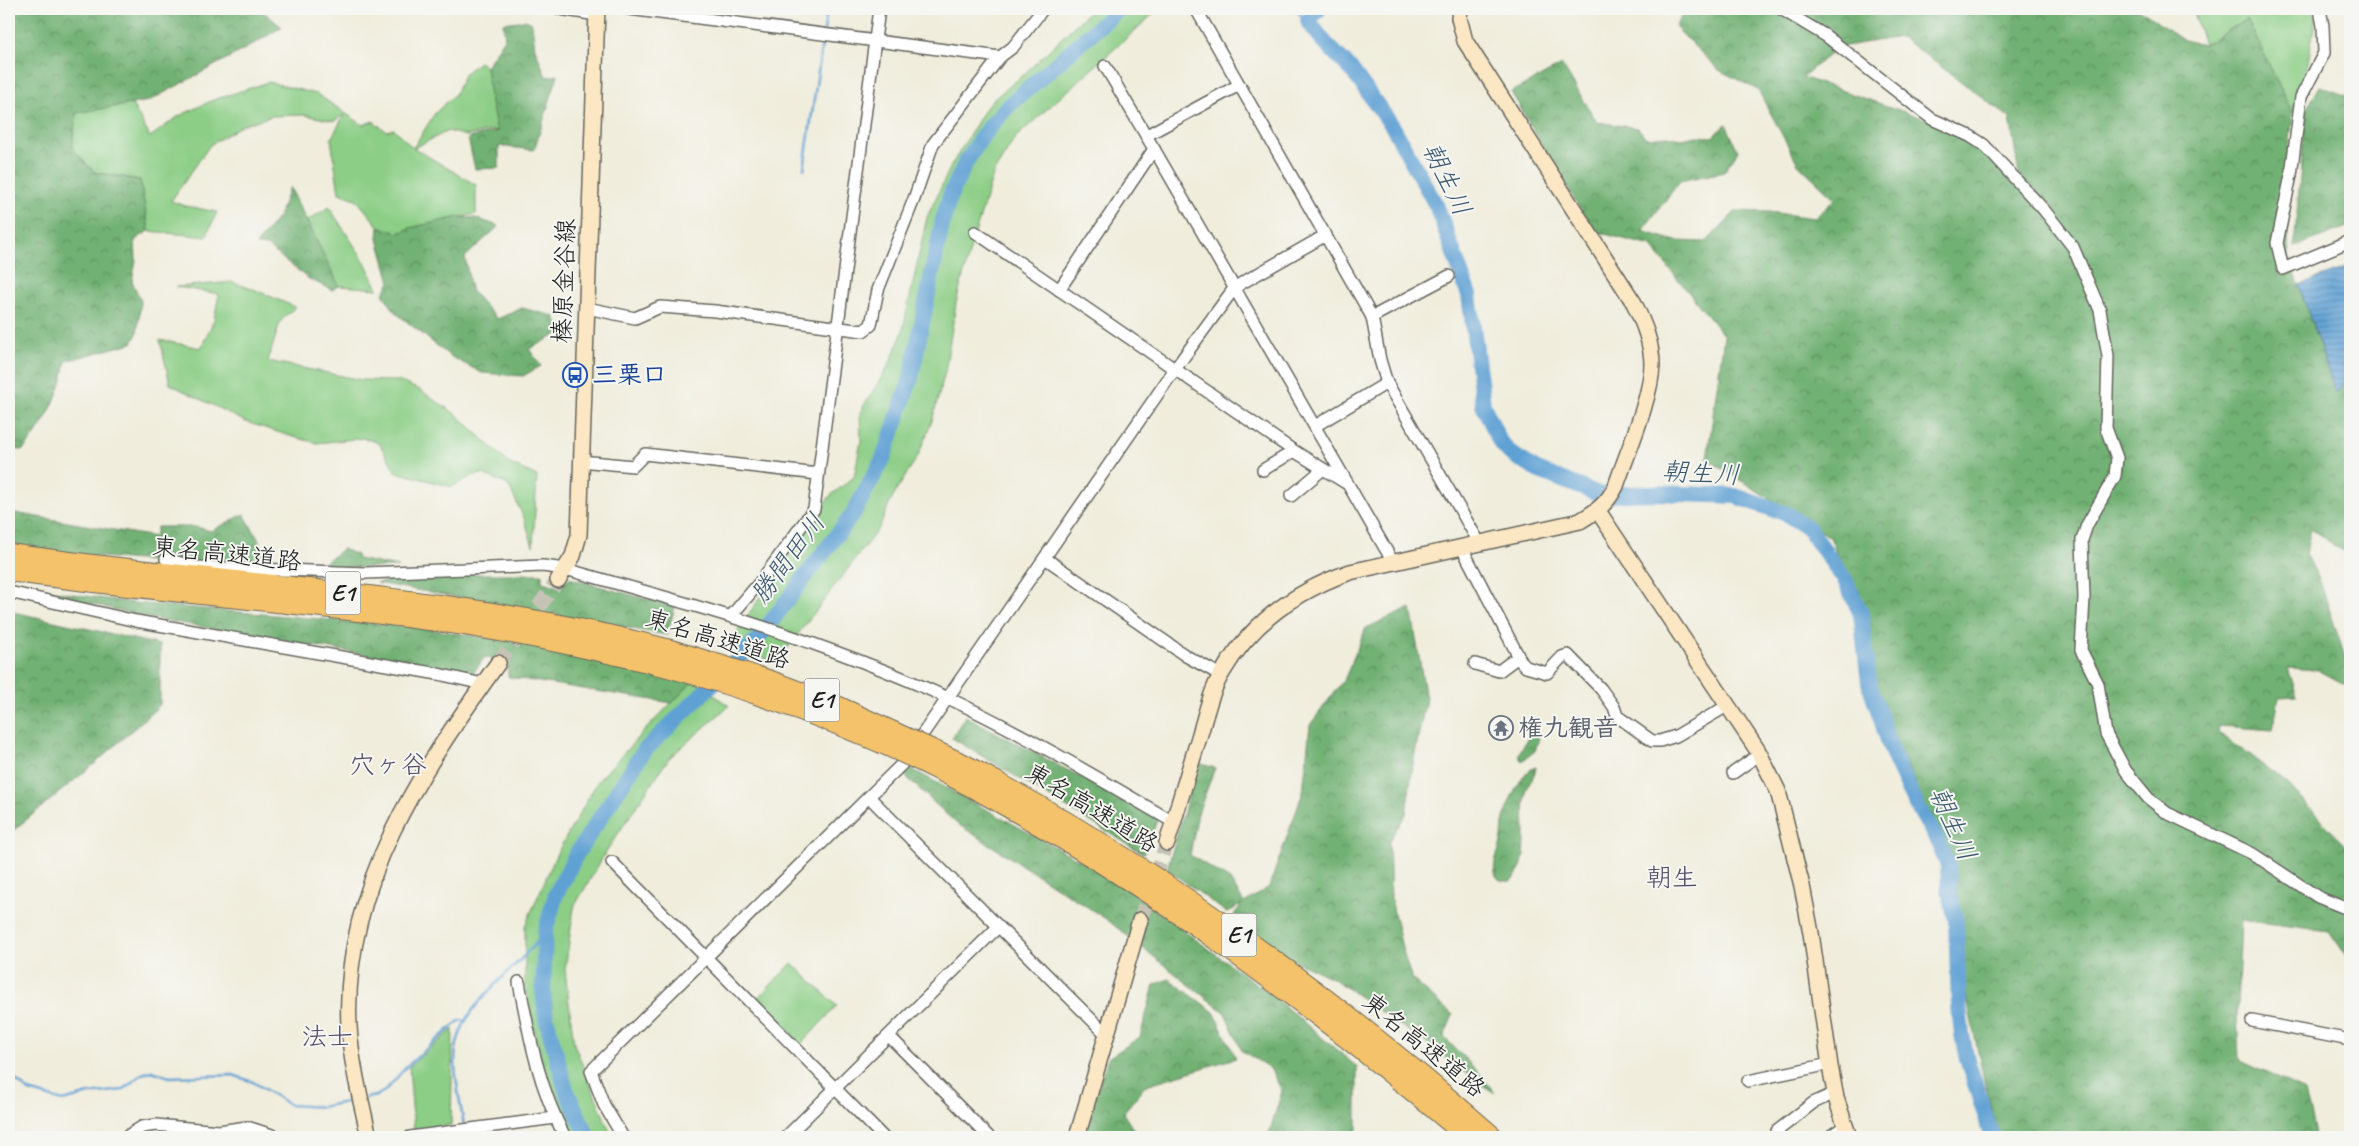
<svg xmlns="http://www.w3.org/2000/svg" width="2359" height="1146" font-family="Caveat,'Klee One',sans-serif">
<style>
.grass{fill:#8cce86;stroke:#547551}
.forest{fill:url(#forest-crowns);stroke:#466648;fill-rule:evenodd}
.water{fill:url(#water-rules);stroke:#3e5e78}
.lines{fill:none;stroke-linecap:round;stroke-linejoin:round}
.stream{stroke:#61a1d4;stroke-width:2.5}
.river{stroke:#61a1d4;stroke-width:16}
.secondary-tunnel{stroke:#c6c3b6;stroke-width:15;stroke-dasharray:15 8;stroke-linecap:butt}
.street-casing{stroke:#66655f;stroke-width:14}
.secondary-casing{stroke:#66655f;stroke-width:18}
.highway-casing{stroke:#66655f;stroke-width:22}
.street{stroke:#fff;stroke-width:11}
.secondary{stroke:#fbe7c3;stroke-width:15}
.highway{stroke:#f4c26a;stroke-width:20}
.highway-bridge-casing{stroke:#66655f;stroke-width:22;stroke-linecap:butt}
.highway-bridge{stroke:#f4c26a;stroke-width:20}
.labels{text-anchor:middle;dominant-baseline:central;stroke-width:4;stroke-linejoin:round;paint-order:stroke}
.shield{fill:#f6f6f2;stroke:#5d5d5c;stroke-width:1}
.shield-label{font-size:24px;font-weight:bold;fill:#1c1c1c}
.street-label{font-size:25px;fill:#1c1c1c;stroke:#f6f6f2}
.transit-label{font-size:25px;font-weight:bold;fill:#164399;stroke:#f6f6f2;text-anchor:start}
.worship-label{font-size:25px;font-weight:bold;fill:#5b616d;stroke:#f6f6f2;text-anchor:start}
.water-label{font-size:26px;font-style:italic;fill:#3b586f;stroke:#f6f6f2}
.neighbourhood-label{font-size:26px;fill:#544c66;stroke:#f6f6f2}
</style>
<defs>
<pattern id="forest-crowns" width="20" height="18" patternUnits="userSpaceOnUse" patternTransform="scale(1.25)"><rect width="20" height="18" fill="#71b173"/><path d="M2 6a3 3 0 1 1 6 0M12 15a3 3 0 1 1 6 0" fill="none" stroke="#5c8f5e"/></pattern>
<pattern id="water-rules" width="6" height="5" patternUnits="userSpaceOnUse" patternTransform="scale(1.25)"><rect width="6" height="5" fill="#61a1d4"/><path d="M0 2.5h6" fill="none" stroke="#4f82ab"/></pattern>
</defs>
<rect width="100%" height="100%" fill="#f6f6f2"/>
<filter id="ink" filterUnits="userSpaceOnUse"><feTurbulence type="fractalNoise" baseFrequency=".02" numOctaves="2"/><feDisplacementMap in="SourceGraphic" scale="10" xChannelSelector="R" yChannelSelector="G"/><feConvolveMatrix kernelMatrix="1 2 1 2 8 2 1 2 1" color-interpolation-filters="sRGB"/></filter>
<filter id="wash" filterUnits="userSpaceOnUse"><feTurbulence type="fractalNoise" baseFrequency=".0096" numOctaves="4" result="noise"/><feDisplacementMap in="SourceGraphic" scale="20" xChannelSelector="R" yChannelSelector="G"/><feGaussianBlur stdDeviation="1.12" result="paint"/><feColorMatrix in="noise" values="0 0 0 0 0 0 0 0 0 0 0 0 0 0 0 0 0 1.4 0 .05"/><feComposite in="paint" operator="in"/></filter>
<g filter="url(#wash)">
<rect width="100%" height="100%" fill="#f0eddc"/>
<!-- grass -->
<g class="grass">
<path d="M 1092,9 L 1159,9 L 1016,137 L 994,172 L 972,243 L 956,303 L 945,372 L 932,421 L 918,456 L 893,496 L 879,528 L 776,663 L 728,644 L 830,496 L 854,477 L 861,441 L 860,412 L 889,365 L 902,334 L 927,217 L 952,164 L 989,103 L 1023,75 Z"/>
<path d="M 2193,9 L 2312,9 L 2316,15 L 2308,63 L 2293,114 L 2247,19 L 2204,45 Z"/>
<path d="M 479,62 L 486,67 L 497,131 L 494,130 L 466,136 L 448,131 L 414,148 L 476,185 L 476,214 L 410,228 L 399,233 L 379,227 L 356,199 L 339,193 L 331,139 L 344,115 L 334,121 L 305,115 L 272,116 L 242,125 L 210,145 L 171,201 L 186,206 L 217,212 L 206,237 L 149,231 L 140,180 L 94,172 L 72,148 L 76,113 L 132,104 L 150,137 L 179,116 L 213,100 L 269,82 L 317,94 L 363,125 L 373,121 L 386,131 L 394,129 L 413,148 L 435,113 L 455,94 L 465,73 Z"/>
<path d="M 329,207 L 365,262 L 378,289 L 339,286 L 307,221 Z"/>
<path d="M 232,282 L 256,290 L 295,307 L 280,322 L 268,361 L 362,380 L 398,381 L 420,390 L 457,415 L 510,464 L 537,476 L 533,546 L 524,518 L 508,485 L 483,474 L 474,475 L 452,487 L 396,472 L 379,443 L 364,438 L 317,443 L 290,436 L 246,422 L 170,384 L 160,340 L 201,348 L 214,320 L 219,294 L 176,287 Z"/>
<path d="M 694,680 L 729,706 L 669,758 L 609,847 L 574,907 L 565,970 L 574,1044 L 612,1137 L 575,1137 L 548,1090 L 525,988 L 525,926 L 556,855 L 598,781 L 642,733 Z"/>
<path d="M 792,963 L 837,1006 L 801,1044 L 758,998 Z"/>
<path d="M 453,1029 L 451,1125 L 414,1131 L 409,1067 Z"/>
</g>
<!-- forest -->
<g class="forest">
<path d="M 9,9 L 260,9 L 282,27 L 245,49 L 149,101 L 76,113 L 72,148 L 94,172 L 140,180 L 149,231 L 135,240 L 136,260 L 132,281 L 141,301 L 137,334 L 132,343 L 66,361 C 61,394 45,425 23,450 L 9,449 Z"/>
<path d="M 1685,9 L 2139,9 L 2181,39 L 2204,45 L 2247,19 L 2293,114 L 2286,175 L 2289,256 L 2336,393 L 2350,375 L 2350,556 L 2311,529 L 2306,554 L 2320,581 L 2350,672 L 2350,687 L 2318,670 L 2288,668 L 2297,696 L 2279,697 L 2273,730 L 2219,726 L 2218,732 L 2287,783 L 2350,851 L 2350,961 L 2329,931 L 2241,920 L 2237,1010 L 2239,1060 L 2305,1091 L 2316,1137 L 1999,1137 L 1986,1089 L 1957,953 L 1956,921 L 1940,849 L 1906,762 L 1873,704 L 1869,634 L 1830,537 L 1707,459 L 1724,336 L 1651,246 L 1593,231 L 1511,92 L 1562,65 L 1597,122 L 1638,128 L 1646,138 L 1667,136 L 1681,139 L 1697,136 L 1712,137 L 1726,124 L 1738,151 L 1724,172 L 1680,181 L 1642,231 L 1676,241 L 1706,242 L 1736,211 L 1769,212 L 1814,218 L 1835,199 L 1798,164 L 1758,90 L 1719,70 L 1675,27 ZM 1901,37 L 2010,118 L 2020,182 L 1955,129 L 1802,77 L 1839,47 Z"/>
<path d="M 526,20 L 532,23 L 535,48 L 546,77 L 558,75 L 534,150 L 499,146 L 499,168 L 475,169 L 468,138 L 497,131 L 490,98 L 486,67 L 505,38 L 503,23 Z"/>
<path d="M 2320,86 L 2350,97 L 2350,226 L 2294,247 L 2306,110 Z"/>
<path d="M 290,187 L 339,286 L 332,290 L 309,279 L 267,246 L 256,245 L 278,217 Z"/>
<path d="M 458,217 L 475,218 L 499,226 L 465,257 L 471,290 L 497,319 L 522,308 L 554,316 L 562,332 L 529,349 L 541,366 L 523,376 L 482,373 L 450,356 L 396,313 L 383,294 L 390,282 L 378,239 L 379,227 L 399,233 L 410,228 Z"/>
<path d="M 9,512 L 155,537 L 157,527 L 197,527 L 211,531 L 244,514 L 261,544 L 267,563 L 187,564 L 66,554 L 9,545 Z"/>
<path d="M 343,549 L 357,555 L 358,559 L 398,567 L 328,568 L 321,565 Z"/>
<path d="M 416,574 L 542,574 L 542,582 L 562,587 L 569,578 L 675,607 L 667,635 L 377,583 Z"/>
<path d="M 24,587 L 134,603 L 414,627 L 559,648 L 694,680 L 672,703 L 508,677 L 508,664 L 485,657 L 473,673 L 145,617 Z"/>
<path d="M 1411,608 L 1426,699 L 1414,758 L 1406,814 L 1389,841 L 1391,899 L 1403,952 L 1412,979 L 1453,1015 L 1444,1037 L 1479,1073 L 1495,1093 L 1473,1079 L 1443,1055 L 1334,979 L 1285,956 L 1234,915 L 1242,904 L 1227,913 L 1167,869 L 1198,763 L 1215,768 L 1198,813 L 1190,855 L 1230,880 L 1244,903 L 1269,887 L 1303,792 L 1310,725 L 1345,678 L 1366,628 Z"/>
<path d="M 9,611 L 160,645 L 160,705 L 99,760 L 9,834 Z"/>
<path d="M 965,716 L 1158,818 L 1144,854 L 952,738 Z"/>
<path d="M 1531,734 L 1539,738 L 1535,751 L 1522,761 L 1519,757 L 1519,753 Z"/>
<path d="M 906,766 L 1109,876 L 1269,993 L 1357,1067 L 1357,1137 L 1268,1137 L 1282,1091 L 1270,1068 L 1242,1051 L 1225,1013 L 1106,919 L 956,823 L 900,771 Z"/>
<path d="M 1536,767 C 1535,776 1530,781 1527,789 C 1519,814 1535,862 1511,881 C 1506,881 1500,882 1497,877 C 1490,866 1499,853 1501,842 C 1503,836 1502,829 1503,823 C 1506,807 1520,772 1536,767 Z"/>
<path d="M 1169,979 L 1214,1012 L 1236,1058 L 1146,1085 L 1123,1113 L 1138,1137 L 1081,1137 L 1108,1058 L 1140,1037 L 1154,985 Z"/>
</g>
<!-- water -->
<path class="water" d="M 2350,266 L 2350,375 L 2336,394 L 2299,285 Z"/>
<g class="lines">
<!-- stream -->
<g class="stream">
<path d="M 1294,9 L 1308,21"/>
<path d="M 824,31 L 827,9"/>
<path d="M 804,169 L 823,37"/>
<path d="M 9,1075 L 29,1091 L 63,1101 L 89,1094 L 123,1090 L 142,1074 L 152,1071 L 170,1077 L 233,1075 L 253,1082 L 290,1105 L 321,1107 L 356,1100"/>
<path d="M 366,1098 L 376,1096 L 386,1090 L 407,1066 L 454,1025 L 461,1020 L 466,1021"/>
<path d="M 464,1126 C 461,1105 455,1082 455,1061 C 455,1004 516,973 545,932"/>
</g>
<!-- river -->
<g class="river">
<path d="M 1319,9 L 1308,21 L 1326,44 L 1351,69 L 1393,127 L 1437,207 L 1469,295 L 1483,405 L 1500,442 L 1510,453 L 1537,470 L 1601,495 L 1654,493 L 1735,496 L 1787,514 L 1808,528 L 1845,580 L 1861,614 L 1869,683 L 1893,755 L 1917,806 L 1935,836 L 1948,865 L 1949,890 L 1956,921 L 1959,1007 L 1962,1035 L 1967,1059 L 1992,1137"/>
<path d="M 588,1137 L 566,1090 L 546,1018 L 543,989 L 545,932 L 556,894 L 577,853 L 644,751 L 757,640 L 853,514 L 883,459 L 911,378 L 942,224 L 950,196 L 966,162 L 983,135 L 1006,108 L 1119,9"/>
</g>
</g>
</g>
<g filter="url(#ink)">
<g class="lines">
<!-- secondary-tunnel -->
<g class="secondary-tunnel">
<path d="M 498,663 L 558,580"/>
<path d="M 1140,920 L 1167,843"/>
</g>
<defs>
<g id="street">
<path d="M 560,9 L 597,15"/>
<path d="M 629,9 L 1000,57"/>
<path d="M 1196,9 L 1372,317 L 1380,360 L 1387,383 L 1480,544"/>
<path d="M 1781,9 L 1826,36 L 1932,119 L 1970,136 L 1984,145 L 2044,210 L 2073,247 L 2100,310 L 2108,356 L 2106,428 L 2117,458 L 2115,476 L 2087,525 L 2082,540 L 2084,598 L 2081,650 L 2098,684 L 2106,734 L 2126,771 L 2148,798 L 2167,813 L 2253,854 L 2318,897 L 2350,910"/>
<path d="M 2320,9 L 2323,26 L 2324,53 L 2301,97 L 2291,175 L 2277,243 L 2283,269 L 2350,241"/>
<path d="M 1147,135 L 1239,85"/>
<path d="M 1154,149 L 1393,562"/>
<path d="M 975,232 L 1294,451 L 1346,483"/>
<path d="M 1059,290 L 1154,149 L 1105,66"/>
<path d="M 587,308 L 635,318 L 660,307 L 715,311 L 863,331 L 871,325 L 878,290 L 914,199 L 933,144 L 1000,57 L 1013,47 L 1043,9"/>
<path d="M 1372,317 L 1449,276"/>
<path d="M 1315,426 L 1387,383"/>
<path d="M 581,461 L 633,466 L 645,454 L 818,474"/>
<path d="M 1263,470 L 1294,451"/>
<path d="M 1291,496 L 1322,470"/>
<path d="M 1462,548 L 1522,663 L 1526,667 L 1547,673 L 1562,657 L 1568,655 L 1601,689 L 1614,707 L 1617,716 L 1652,741 L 1660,741 L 1676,736 L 1727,706"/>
<path d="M 1045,558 L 1186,656 L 1221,675"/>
<path d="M 166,559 L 196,567 L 366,573 L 543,566 L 565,569 C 695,605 825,641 948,698 C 1026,735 1100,779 1173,822"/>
<path d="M 9,592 L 136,621 L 438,674 L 483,684"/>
<path d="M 731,616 L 760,582 L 814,509 L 879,9"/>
<path d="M 1475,664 L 1499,671 L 1518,657"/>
<path d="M 1733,773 L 1760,754"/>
<path d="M 869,797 L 1107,1035"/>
<path d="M 612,862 L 883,1137"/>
<path d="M 519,982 C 529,1036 539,1088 565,1137"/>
<path d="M 2252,1021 L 2350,1040"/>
<path d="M 889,1036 L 989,1137"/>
<path d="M 1748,1081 L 1830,1064"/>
<path d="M 1777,1131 L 1813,1103 L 1835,1093"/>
<path d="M 126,1137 L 142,1127 L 156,1125 L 219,1131 L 247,1127 L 278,1137"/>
<path d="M 410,1137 L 555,1118"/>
<path d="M 623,1137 L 604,1105 L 591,1071 L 902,764 L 1175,369 L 1235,287 L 1326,235"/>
<path d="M 786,1137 L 998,927"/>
<path d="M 1829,1137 L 1845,1126"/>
</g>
<g id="secondary">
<path d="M 1598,511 L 1758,751 L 1778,791 L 1802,886 L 1811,933 L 1830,1066 L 1836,1098 L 1849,1137"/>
<path d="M 558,580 L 573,556 L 579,535 L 597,9"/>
<path d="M 1167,843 C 1178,806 1189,770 1200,734 C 1206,714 1211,691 1222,673 C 1251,623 1296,591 1350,572 L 1580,521 C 1597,511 1607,504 1616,486 C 1627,453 1651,399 1652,365 C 1652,343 1643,322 1634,303 L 1465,41 L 1459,18 L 1460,9"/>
<path d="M 369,1137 C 361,1100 351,1063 349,1026 C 342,886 421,771 498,663"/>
<path d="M 1077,1137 L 1140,920"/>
</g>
<g id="highway">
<path d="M 9,554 C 231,586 457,593 674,651"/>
<path d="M 9,571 C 163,593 318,603 471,626 C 537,637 602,651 668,667"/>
<path d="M 963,764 C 1155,865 1330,994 1493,1137"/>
<path d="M 955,778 C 1145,878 1305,1000 1468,1137"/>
</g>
</defs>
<!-- street casing -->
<use href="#street" class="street-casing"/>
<!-- secondary casing -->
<use href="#secondary" class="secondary-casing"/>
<!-- highway casing -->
<use href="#highway" class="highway-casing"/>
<!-- street -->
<use href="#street" class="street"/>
<!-- secondary -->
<use href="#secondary" class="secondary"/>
<!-- highway -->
<use href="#highway" class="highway"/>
<defs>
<g id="highway-bridge">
<path d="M 674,651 L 771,681 L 837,706 L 963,764"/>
<path d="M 668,667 C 767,694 863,731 955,778"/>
</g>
</defs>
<!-- highway-bridge casing -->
<use href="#highway-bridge" class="highway-bridge-casing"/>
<!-- highway-bridge -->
<use href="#highway-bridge" class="highway-bridge"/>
</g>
</g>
<!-- icons -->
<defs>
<symbol id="bus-ring" viewBox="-11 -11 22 22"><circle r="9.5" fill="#f6f6f2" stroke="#1a4fb4" stroke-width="1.5"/><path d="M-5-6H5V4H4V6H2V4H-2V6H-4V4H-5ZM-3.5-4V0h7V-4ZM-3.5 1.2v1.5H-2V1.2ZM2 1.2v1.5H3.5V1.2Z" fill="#1a4fb4"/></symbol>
<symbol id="temple-ring" viewBox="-11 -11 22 22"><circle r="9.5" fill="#f6f6f2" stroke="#6b7280" stroke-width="1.5"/><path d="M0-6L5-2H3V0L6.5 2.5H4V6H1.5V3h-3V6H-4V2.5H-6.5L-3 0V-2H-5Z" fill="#6b7280"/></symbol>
</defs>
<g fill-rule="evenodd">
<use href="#bus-ring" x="561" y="361" width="28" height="28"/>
<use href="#temple-ring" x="1487" y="714" width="28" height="28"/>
</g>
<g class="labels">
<!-- shield labels -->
<g class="shield">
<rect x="325.5" y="571.5" width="35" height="43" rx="4"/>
<rect x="804.5" y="678.5" width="35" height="43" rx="4"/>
<rect x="1221.5" y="913.5" width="35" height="43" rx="4"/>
</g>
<g class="shield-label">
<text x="343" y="593">E1</text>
<text x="822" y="700">E1</text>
<text x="1239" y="935">E1</text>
</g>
<!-- street labels -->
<g class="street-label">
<text transform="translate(564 281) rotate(-88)">榛原金谷線</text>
<text transform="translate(227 554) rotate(6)">東名高速道路</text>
<text transform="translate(718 639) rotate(17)">東名高速道路</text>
<text transform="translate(1092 808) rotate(31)">東名高速道路</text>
<text transform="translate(1424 1045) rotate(39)">東名高速道路</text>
</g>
<!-- transit labels -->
<g class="transit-label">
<text x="592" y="375">三栗口</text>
</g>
<!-- worship labels -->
<g class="worship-label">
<text x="1518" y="728">権九観音</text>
</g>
<!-- water labels -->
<g class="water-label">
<text transform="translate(1447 179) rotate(64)">朝生川</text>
<text transform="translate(1701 473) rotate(3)">朝生川</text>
<text transform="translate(788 558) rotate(-53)">勝間田川</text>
<text transform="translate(1953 824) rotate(66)">朝生川</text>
</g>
<!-- neighbourhood labels -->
<g class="neighbourhood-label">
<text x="388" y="764">穴ヶ谷</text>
<text x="1672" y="877">朝生</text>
<text x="327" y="1036">法士</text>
</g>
</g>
<!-- margin -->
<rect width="2359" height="1146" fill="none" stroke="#f6f6f2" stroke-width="30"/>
</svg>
